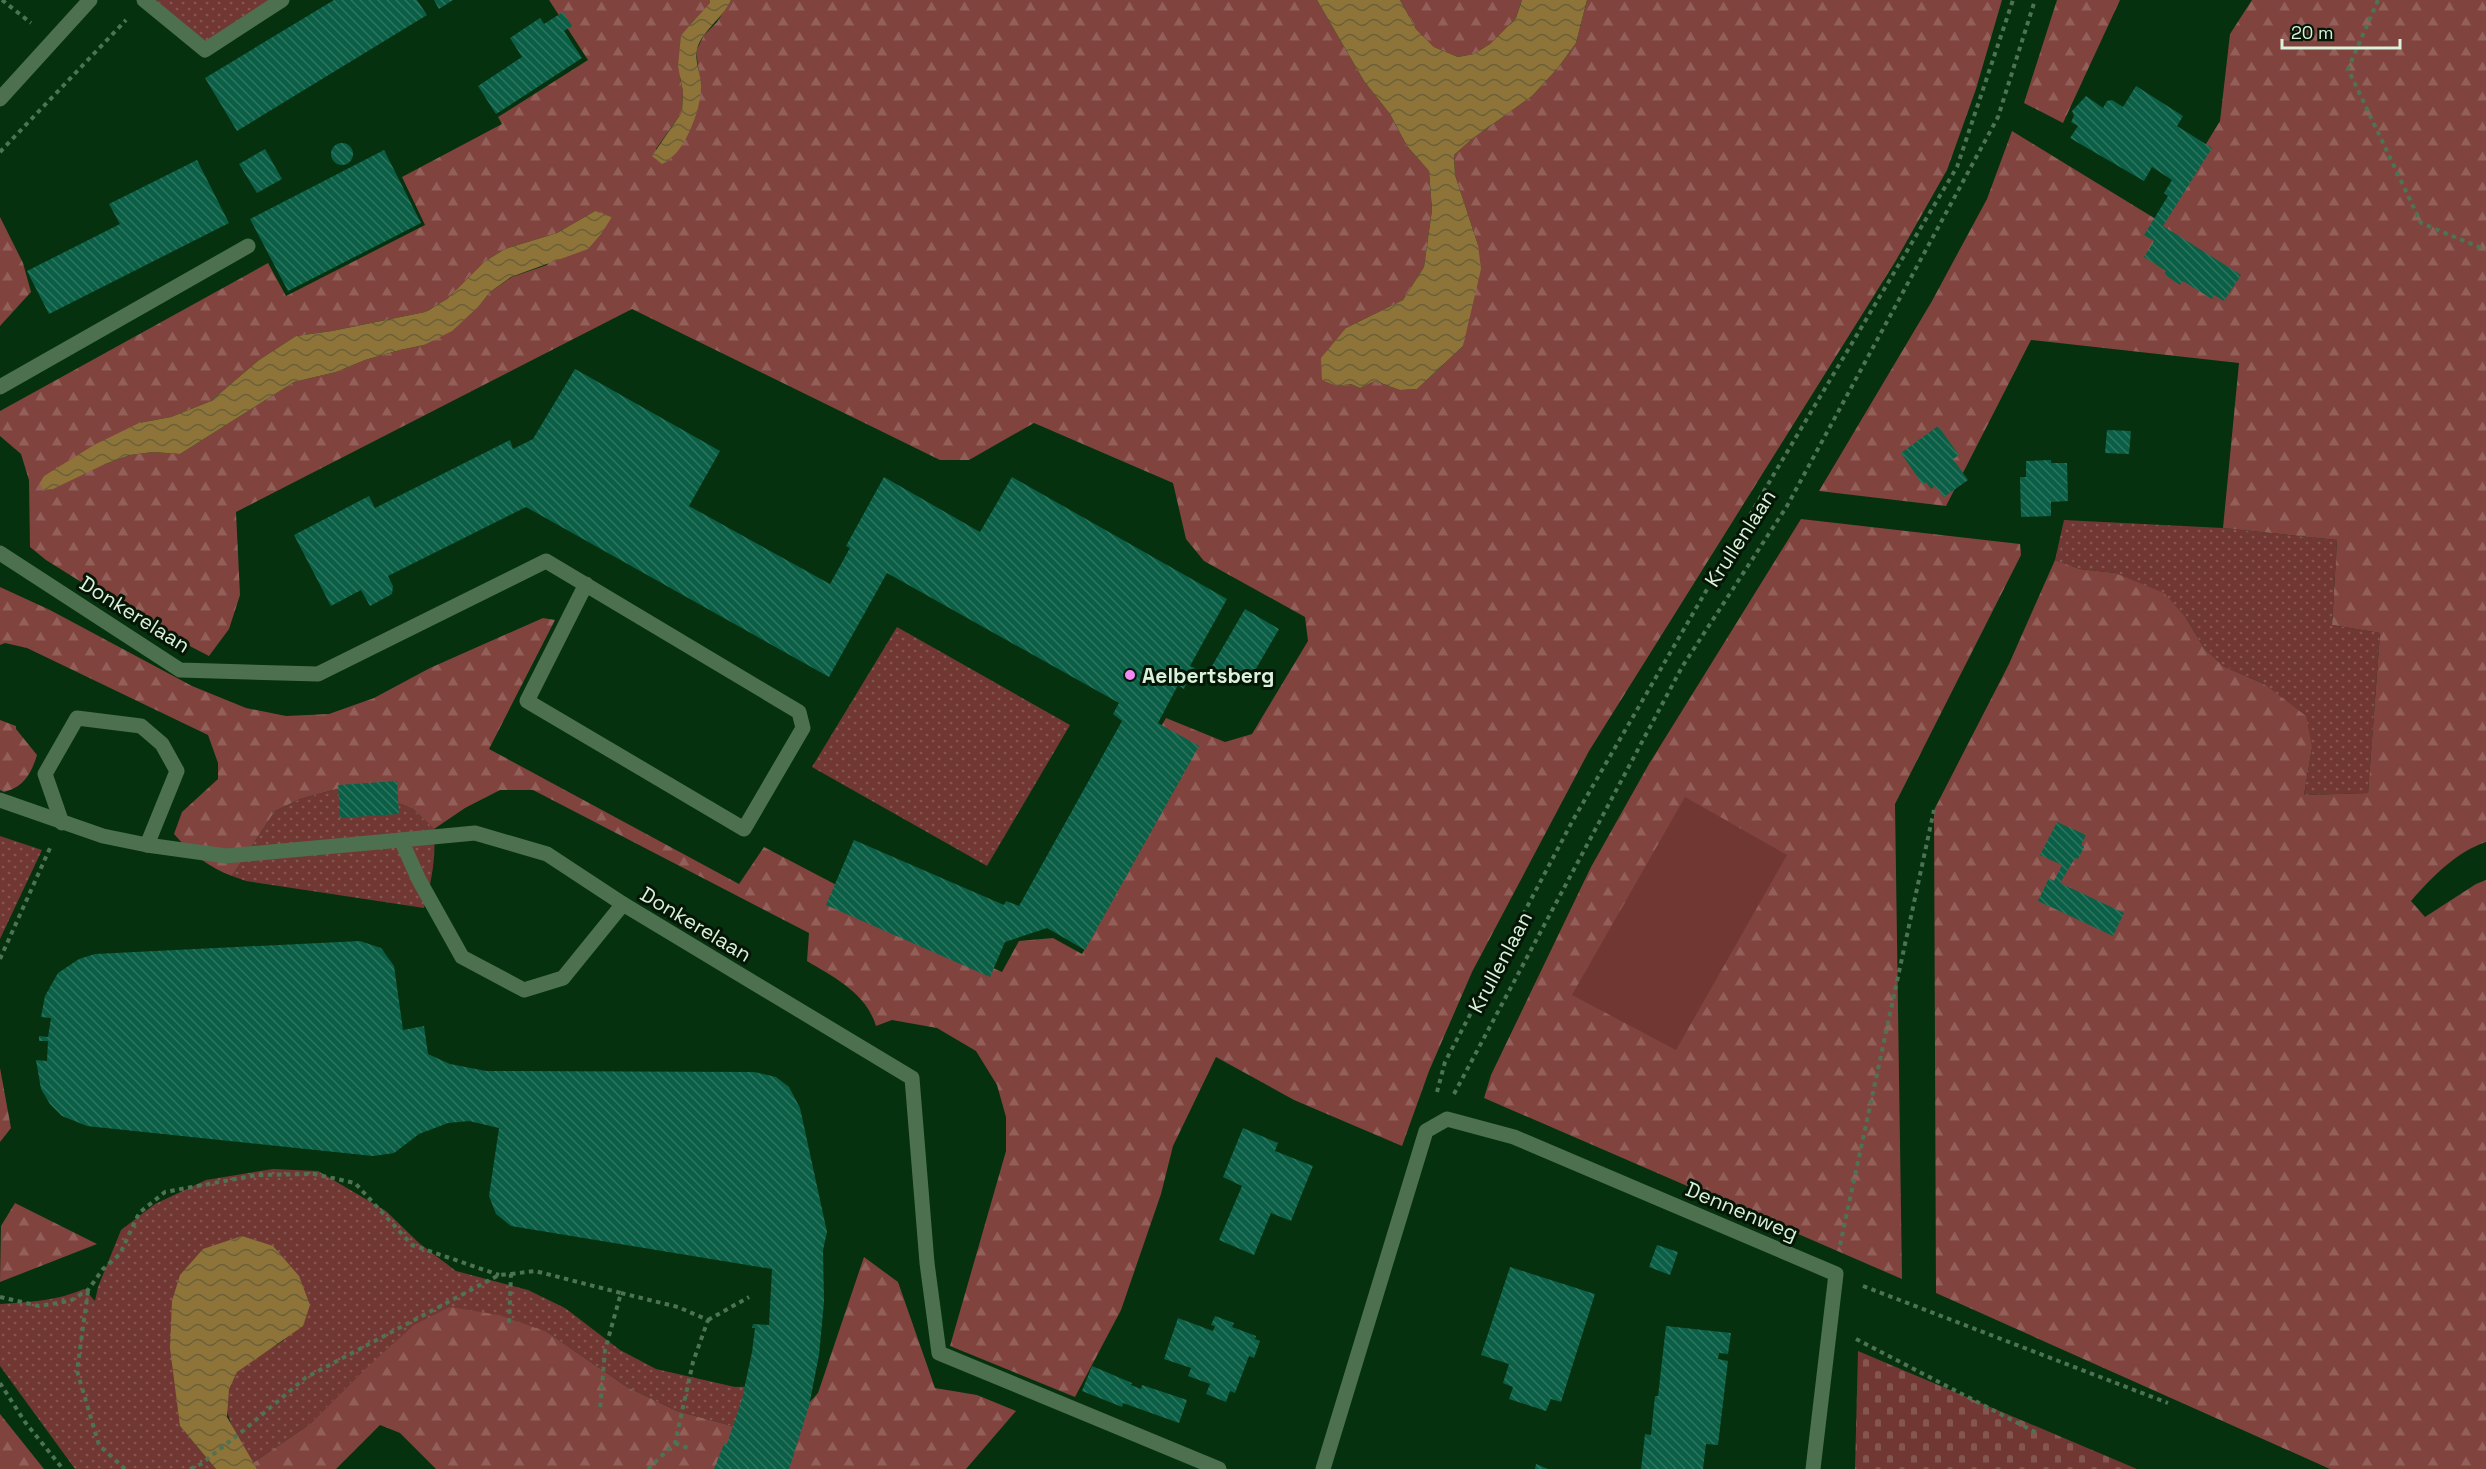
<svg xmlns="http://www.w3.org/2000/svg" width="2486" height="1469" font-family="'Space Grotesk',sans-serif">
<style>
.grass{fill:url(#grass-dots)}
.forest{fill:url(#forest-firs);fill-rule:evenodd}
.cemetery{fill:url(#cemetery-stones)}
.garden{fill:#713833}
.water{fill:url(#water-waves)}
.building{fill:url(#building-back-hatch)}
.lines{fill:none;stroke-linecap:round;stroke-linejoin:round}
.path{stroke:#4e7354;stroke-width:4;stroke-dasharray:4.5 4.5;stroke-linecap:butt}
.minor{stroke:#4d704f;stroke-width:15}
.poi-dot{fill:#f18af4;stroke:#051506;stroke-width:2}
.labels{text-anchor:middle;dominant-baseline:central;stroke-width:6;stroke-linejoin:round;paint-order:stroke}
.street-label{font-size:21px;fill:#daf1db;stroke:#051506}
.poi-label{font-size:21px;font-weight:bold;fill:#daf1db;stroke:#051506;text-anchor:start}
</style>
<defs>
<pattern id="grass-dots" width="8" height="8" patternUnits="userSpaceOnUse" patternTransform="scale(1.5)"><rect width="8" height="8" fill="#713833"/><path d="M2 2h.1M6 6h.1" fill="none" stroke="#855550" stroke-width="1.8" stroke-linecap="round"/></pattern>
<pattern id="forest-firs" width="22" height="20" patternUnits="userSpaceOnUse" patternTransform="scale(1.5)"><rect width="22" height="20" fill="#81433e"/><path d="M5 1l3.5 6h-7zM16 11l3.5 6h-7z" fill="#925f59"/></pattern>
<pattern id="cemetery-stones" width="16" height="16" patternUnits="userSpaceOnUse" patternTransform="scale(1.5)"><rect width="16" height="16" fill="#713833"/><path d="M2 7V4a2 2 0 0 1 4 0v3zM10 15v-3a2 2 0 0 1 4 0v3z" fill="#855550"/></pattern>
<pattern id="water-waves" width="16" height="10" patternUnits="userSpaceOnUse" patternTransform="scale(1.5)"><rect width="16" height="10" fill="#8e7438"/><path d="M0 5q4-4 8 0t8 0" fill="none" stroke="#6b603c"/></pattern>
<pattern id="building-back-hatch" width="6" height="6" patternUnits="userSpaceOnUse" patternTransform="scale(1.5)"><rect width="6" height="6" fill="#0b5f46"/><path d="M-1 5l2 2M0 0l6 6M5-1l2 2" fill="none" stroke="#2e7660"/></pattern>
</defs>
<rect width="100%" height="100%" fill="#05310e"/>
<!-- grass -->
<g class="grass">
<path d="M 156,0 L 278,0 L 203,47 Z"/>
<path d="M 2064,520 L 2223,528 L 2337,540 L 2332,625 L 2380,633 L 2368,793 L 2304,795 L 2312,748 L 2264,684 L 2223,666 L 2204,648 L 2186,618 L 2115,573 L 2080,569 L 2055,560 Z"/>
<path d="M 897,627 L 1070,725 L 987,866 L 812,767 Z"/>
<path d="M 344,787 L 379,795 L 413,809 L 434,829 C 436,858 432,880 424,908 L 246,881 L 232,876 L 275,811 L 300,799 Z"/>
<path d="M 0,836 L 42,850 L 0,939 Z"/>
<path d="M 273,1169 L 318,1171 L 386,1211 L 419,1243 L 456,1271 L 528,1290 L 565,1308 L 620,1350 L 656,1369 L 735,1387 L 771,1386 L 747,1430 L 677,1411 L 627,1387 L 547,1332 L 362,1372 L 310,1424 L 253,1463 C 237,1438 211,1400 237,1372 C 247,1361 271,1349 284,1340 L 299,1276 L 180,1426 L 216,1469 L 75,1469 L 0,1366 L 0,1304 C 30,1302 56,1301 84,1289 L 95,1301 L 98,1287 L 121,1230 L 155,1204 L 206,1180 Z"/>
</g>
<!-- forest -->
<g class="forest">
<path d="M 549,0 L 710,0 L 711,3 L 681,35 L 680,77 L 683,92 L 682,112 L 656,149 L 656,160 L 701,87 L 696,51 L 704,35 L 717,22 L 731,0 L 1317,0 L 1364,81 L 1390,114 L 1407,146 L 1429,171 L 1432,210 L 1424,267 L 1403,300 L 1346,328 L 1337,386 L 1351,384 L 1360,388 L 1375,381 L 1400,390 L 1417,389 L 1463,346 L 1478,245 L 1455,175 L 1454,155 L 1472,139 L 1532,96 L 1557,69 L 1576,43 L 1587,0 L 2002,0 L 1976,89 L 1947,170 L 1895,262 L 1589,751 L 1472,972 L 1429,1071 L 1402,1146 L 1294,1100 L 1216,1057 L 1173,1146 L 1161,1194 L 1121,1310 L 1075,1397 L 950,1346 L 1006,1151 L 1006,1117 L 997,1085 L 976,1051 L 937,1028 L 892,1020 L 876,1026 C 866,993 835,978 807,961 L 809,933 L 533,790 L 500,790 L 465,808 L 434,829 L 413,809 L 379,795 L 344,787 L 300,799 L 275,811 L 232,876 C 208,867 191,853 174,834 L 182,812 L 218,779 L 218,763 L 208,735 L 27,648 L 5,643 L 0,645 L 0,587 L 50,610 L 192,686 L 246,708 L 286,716 L 329,714 L 374,698 L 430,668 L 543,618 L 555,620 L 489,749 L 739,884 L 764,847 L 846,890 L 843,900 L 1002,972 L 1019,941 L 1053,938 L 1082,954 L 1191,760 L 1154,739 L 1166,718 L 1225,742 L 1252,734 L 1308,641 L 1305,617 L 1204,561 L 1186,539 L 1173,483 L 1034,423 L 969,460 L 940,460 L 632,309 L 236,512 L 240,595 L 229,629 L 209,656 L 153,627 L 46,560 L 30,547 L 29,480 L 21,454 L 0,436 L 0,411 L 268,263 L 286,296 L 425,225 L 402,177 L 502,124 L 498,117 L 588,60 ZM 595,211 L 547,265 L 512,277 L 490,292 L 479,306 L 424,345 L 400,350 L 365,360 L 336,372 L 294,382 L 180,454 L 153,452 L 130,455 L 105,464 L 139,423 L 171,417 L 211,401 L 259,360 L 296,336 L 332,331 L 425,312 L 447,299 L 484,262 L 505,249 L 557,233 Z"/>
<path d="M 1400,0 L 1522,0 L 1516,18 L 1490,44 L 1474,54 L 1458,57 L 1434,47 L 1416,29 Z"/>
<path d="M 2057,0 L 2120,0 L 2063,123 L 2024,103 Z"/>
<path d="M 2252,0 L 2486,0 L 2486,842 C 2456,852 2432,877 2411,901 L 2425,917 L 2476,884 L 2486,880 L 2486,1469 L 2330,1469 L 1936,1293 L 1934,810 L 2009,664 L 2055,560 L 2080,569 L 2115,573 L 2164,593 L 2186,618 L 2204,648 L 2223,666 L 2264,684 L 2306,716 L 2312,748 L 2304,795 L 2368,793 L 2380,633 L 2332,625 L 2337,540 L 2223,528 L 2239,363 L 2031,340 L 1946,506 L 1819,491 L 1932,301 L 1987,199 L 2012,131 L 2159,221 L 2220,121 L 2230,34 Z"/>
<path d="M 0,217 L 23,263 L 31,292 L 0,326 Z"/>
<path d="M 1801,519 L 2020,544 L 2021,555 L 1895,804 L 1902,1279 L 1484,1098 L 1491,1075 L 1591,867 L 1649,764 Z"/>
<path d="M 0,720 L 16,726 L 16,729 L 37,755 C 31,774 24,787 4,792 L 0,790 Z"/>
<path d="M 0,1068 L 11,1128 L 0,1142 Z"/>
<path d="M 15,1203 L 97,1244 L 0,1282 L 1,1226 Z"/>
<path d="M 864,1257 L 898,1282 L 935,1388 L 977,1395 L 1016,1411 L 966,1469 L 768,1469 L 799,1414 L 818,1393 Z"/>
<path d="M 450,1307 L 499,1315 L 547,1332 L 627,1387 L 677,1411 L 747,1430 L 725,1469 L 436,1469 L 400,1433 L 380,1425 L 336,1469 L 257,1469 L 253,1463 L 310,1424 L 362,1372 L 414,1325 Z"/>
<path d="M 0,1414 L 44,1469 L 0,1469 Z"/>
</g>
<!-- cemetery -->
<path class="cemetery" d="M 1858,1351 L 2137,1469 L 1855,1469 Z"/>
<!-- garden -->
<path class="garden" d="M 1685,797 L 1787,855 L 1676,1050 L 1572,995 Z"/>
<!-- water -->
<g class="water">
<path d="M 710,0 L 731,0 C 723,18 702,31 697,49 C 694,59 701,74 701,85 C 702,108 684,156 662,164 L 652,156 L 682,112 L 683,92 L 678,66 L 681,35 L 710,3 Z"/>
<path d="M 1317,0 L 1400,0 L 1416,29 L 1434,47 L 1458,57 L 1474,54 L 1490,44 L 1516,18 L 1522,0 L 1587,0 L 1576,43 L 1557,69 L 1532,96 L 1472,139 L 1454,155 L 1455,175 L 1478,245 L 1481,269 L 1463,346 L 1417,389 L 1400,390 L 1375,381 L 1360,388 L 1351,384 L 1337,386 L 1322,380 L 1321,358 L 1346,328 L 1403,300 L 1424,267 L 1432,210 L 1429,171 L 1407,146 L 1390,114 L 1364,81 Z"/>
<path d="M 595,211 L 612,217 L 601,234 L 588,249 L 511,277 L 490,292 L 479,306 L 452,331 L 424,345 L 400,350 L 365,360 L 336,372 L 294,382 L 180,454 L 153,452 L 130,455 L 105,464 L 53,489 L 43,490 L 40,483 L 44,476 L 94,445 L 139,423 L 171,417 L 211,401 L 259,360 L 296,336 L 332,331 L 425,312 L 447,299 L 484,262 L 505,249 L 557,233 Z"/>
<path d="M 242,1236 L 273,1246 L 299,1276 L 310,1305 L 303,1326 L 237,1372 L 229,1389 L 227,1417 L 257,1469 L 216,1469 L 180,1426 L 170,1348 L 172,1301 L 180,1275 L 203,1249 Z"/>
</g>
<!-- building -->
<g class="building">
<path d="M 334,0 L 417,0 L 427,15 L 237,131 L 205,78 Z"/>
<path d="M 434,0 L 453,0 L 439,9 Z"/>
<path d="M 563,12 L 572,26 L 564,31 L 582,58 L 496,114 L 478,86 L 522,57 L 510,38 L 540,18 L 544,24 Z"/>
<path d="M 2136,86 L 2183,116 L 2177,126 L 2212,148 L 2163,226 L 2241,275 L 2224,301 L 2214,295 L 2212,299 L 2183,281 L 2180,285 L 2164,274 L 2166,271 L 2144,257 L 2154,241 L 2144,235 L 2168,196 L 2164,193 L 2172,180 L 2152,167 L 2144,181 L 2070,138 L 2078,126 L 2071,122 L 2074,116 L 2072,111 L 2086,96 L 2103,108 L 2107,101 L 2112,100 L 2123,107 Z"/>
<circle cx="342" cy="154" r="11"/>
<path d="M 265,149 L 282,179 L 257,193 L 239,164 Z"/>
<path d="M 384,150 L 421,223 L 288,291 L 250,219 Z"/>
<path d="M 197,160 L 229,223 L 49,314 L 27,271 L 120,224 L 109,204 Z"/>
<path d="M 575,369 L 720,451 L 689,506 L 830,584 L 850,548 L 846,546 L 884,477 L 980,532 L 1012,477 L 1227,599 L 1190,666 L 1195,668 L 1186,684 L 1184,689 L 1178,685 L 1158,723 L 1199,746 L 1085,950 L 1047,928 L 1005,942 L 990,977 L 826,905 L 854,840 L 1004,905 L 1006,901 L 1019,906 L 1122,721 L 1113,714 L 1119,703 L 887,573 L 829,677 L 526,507 L 388,576 L 393,586 L 392,594 L 370,606 L 361,590 L 331,606 L 294,535 L 369,496 L 375,508 L 510,440 L 513,449 L 533,439 Z"/>
<path d="M 1938,426 L 1959,455 L 1953,459 L 1968,480 L 1944,497 L 1935,486 L 1931,489 L 1926,482 L 1923,485 L 1901,453 Z"/>
<path d="M 2107,430 L 2131,431 L 2129,454 L 2105,453 Z"/>
<path d="M 2051,460 L 2051,463 L 2067,463 L 2068,501 L 2051,502 L 2051,516 L 2021,517 L 2020,477 L 2026,477 L 2026,461 Z"/>
<path d="M 1245,609 L 1279,629 L 1246,686 L 1212,666 Z"/>
<path d="M 397,781 L 399,814 L 340,818 L 338,785 Z"/>
<path d="M 2057,822 L 2086,835 L 2081,845 L 2084,847 L 2078,859 L 2075,858 L 2060,883 L 2124,913 L 2113,936 L 2038,901 L 2049,878 L 2054,881 L 2062,865 L 2040,855 Z"/>
<path d="M 360,941 L 381,948 L 394,966 L 403,1030 L 424,1026 L 428,1054 L 450,1064 L 486,1071 L 754,1072 L 776,1077 L 789,1087 L 800,1108 L 827,1232 L 823,1250 L 824,1302 L 819,1355 L 809,1406 L 789,1469 L 714,1469 L 724,1444 L 727,1444 L 742,1399 L 752,1352 L 755,1328 L 752,1328 L 753,1324 L 769,1325 L 772,1269 L 511,1226 L 496,1214 L 489,1196 L 499,1128 L 469,1121 L 448,1123 L 419,1134 L 394,1153 L 373,1156 L 87,1126 L 62,1116 L 50,1104 L 41,1089 L 36,1060 L 47,1061 L 48,1041 L 39,1041 L 39,1036 L 48,1037 L 51,1018 L 41,1017 L 45,996 L 58,973 L 79,959 L 95,954 Z"/>
<path d="M 1243,1128 L 1278,1143 L 1275,1151 L 1313,1166 L 1291,1221 L 1271,1213 L 1254,1255 L 1219,1240 L 1242,1186 L 1223,1177 Z"/>
<path d="M 1657,1245 L 1678,1252 L 1670,1275 L 1649,1267 Z"/>
<path d="M 1510,1267 L 1595,1294 L 1561,1402 L 1551,1399 L 1546,1411 L 1509,1399 L 1513,1387 L 1503,1383 L 1509,1364 L 1481,1355 Z"/>
<path d="M 1215,1316 L 1234,1323 L 1232,1327 L 1256,1336 L 1255,1339 L 1260,1341 L 1254,1358 L 1249,1356 L 1235,1393 L 1230,1391 L 1226,1402 L 1206,1394 L 1210,1384 L 1188,1376 L 1191,1368 L 1164,1359 L 1178,1318 L 1213,1331 L 1215,1326 L 1211,1325 Z"/>
<path d="M 1666,1326 L 1731,1333 L 1728,1354 L 1719,1353 L 1718,1359 L 1728,1361 L 1718,1445 L 1706,1444 L 1703,1469 L 1641,1469 L 1645,1434 L 1651,1435 L 1655,1396 L 1658,1396 Z"/>
<path d="M 1092,1366 L 1132,1383 L 1131,1385 L 1141,1389 L 1142,1385 L 1187,1400 L 1179,1423 L 1123,1403 L 1122,1407 L 1082,1391 Z"/>
<path d="M 1536,1464 L 1548,1469 L 1535,1469 Z"/>
</g>
<g class="lines">
<!-- path -->
<g class="path">
<path d="M 2,0 L 31,23"/>
<path d="M 2378,0 L 2348,69 L 2421,223 L 2486,250"/>
<path d="M 0,152 L 126,20"/>
<path d="M 0,959 L 50,848"/>
<path d="M 1437,1092 L 1445,1062 L 1573,820 L 1774,474 L 1957,167 L 2013,0"/>
<path d="M 1454,1094 L 1682,667 L 1787,506 L 1998,117 L 2035,0"/>
<path d="M 1840,1245 L 1934,810"/>
<path d="M 511,1274 L 535,1271 L 621,1293 L 605,1350 L 600,1410"/>
<path d="M 1863,1286 L 2168,1403"/>
<path d="M 88,1291 L 77,1371 L 99,1445 L 125,1469"/>
<path d="M 621,1293 L 678,1307 L 708,1320 L 693,1362 L 675,1443 L 648,1469"/>
<path d="M 0,1297 L 39,1306 L 70,1301 L 88,1290 L 103,1269 L 120,1254 L 139,1213 L 165,1192 L 257,1175 L 314,1174 L 355,1183 L 412,1245 L 499,1275"/>
<path d="M 708,1320 L 749,1297"/>
<path d="M 1856,1339 L 2039,1434"/>
<path d="M 0,1383 L 25,1422 L 63,1469"/>
<path d="M 675,1443 L 690,1449"/>
<path d="M 190,1469 L 201,1464 L 244,1430 L 305,1378 L 499,1275 L 511,1274 L 509,1325"/>
</g>
<!-- minor -->
<g class="minor">
<path d="M 144,0 L 205,50 L 282,0"/>
<path d="M 0,99 L 90,0"/>
<path d="M 0,387 L 248,246"/>
<path d="M 0,553 L 180,670 L 318,674 L 546,561 L 799,712 L 803,728 L 744,829 L 527,701 L 586,584"/>
<path d="M 0,800 L 103,836 L 147,845 L 226,856 L 401,840 L 419,880 L 462,957 L 524,990 L 563,978 L 623,904 L 912,1078 L 927,1263 L 939,1353 L 1219,1469"/>
<path d="M 62,823 L 45,774 L 77,718 L 141,726 L 162,744 L 177,771 L 147,845"/>
<path d="M 401,840 L 475,833 L 547,854 L 623,904"/>
<path d="M 1323,1469 L 1426,1131 L 1447,1119 L 1514,1137 L 1836,1274 L 1813,1469"/>
</g>
</g>
<!-- markers -->
<circle class="poi-dot" cx="1130" cy="675" r="6"/>
<g class="labels">
<!-- street labels -->
<g class="street-label">
<text transform="translate(1740 538) rotate(-57)">Krullenlaan</text>
<text transform="translate(135 614) rotate(32)">Donkerelaan</text>
<text transform="translate(696 924) rotate(31)">Donkerelaan</text>
<text transform="translate(1500 962) rotate(-62)">Krullenlaan</text>
<text transform="translate(1742 1211) rotate(23)">Dennenweg</text>
</g>
<!-- poi labels -->
<g class="poi-label">
<text x="1142" y="675">Aelbertsberg</text>
</g>
</g>
<!-- scale -->
<path d="M2282 39v9h118v-9" fill="none" stroke="#daf1db" stroke-width="3"/>
<text x="2291" y="39" font-size="18" fill="#daf1db" stroke="#051506" stroke-width="4.5" paint-order="stroke">20 m</text>
</svg>
